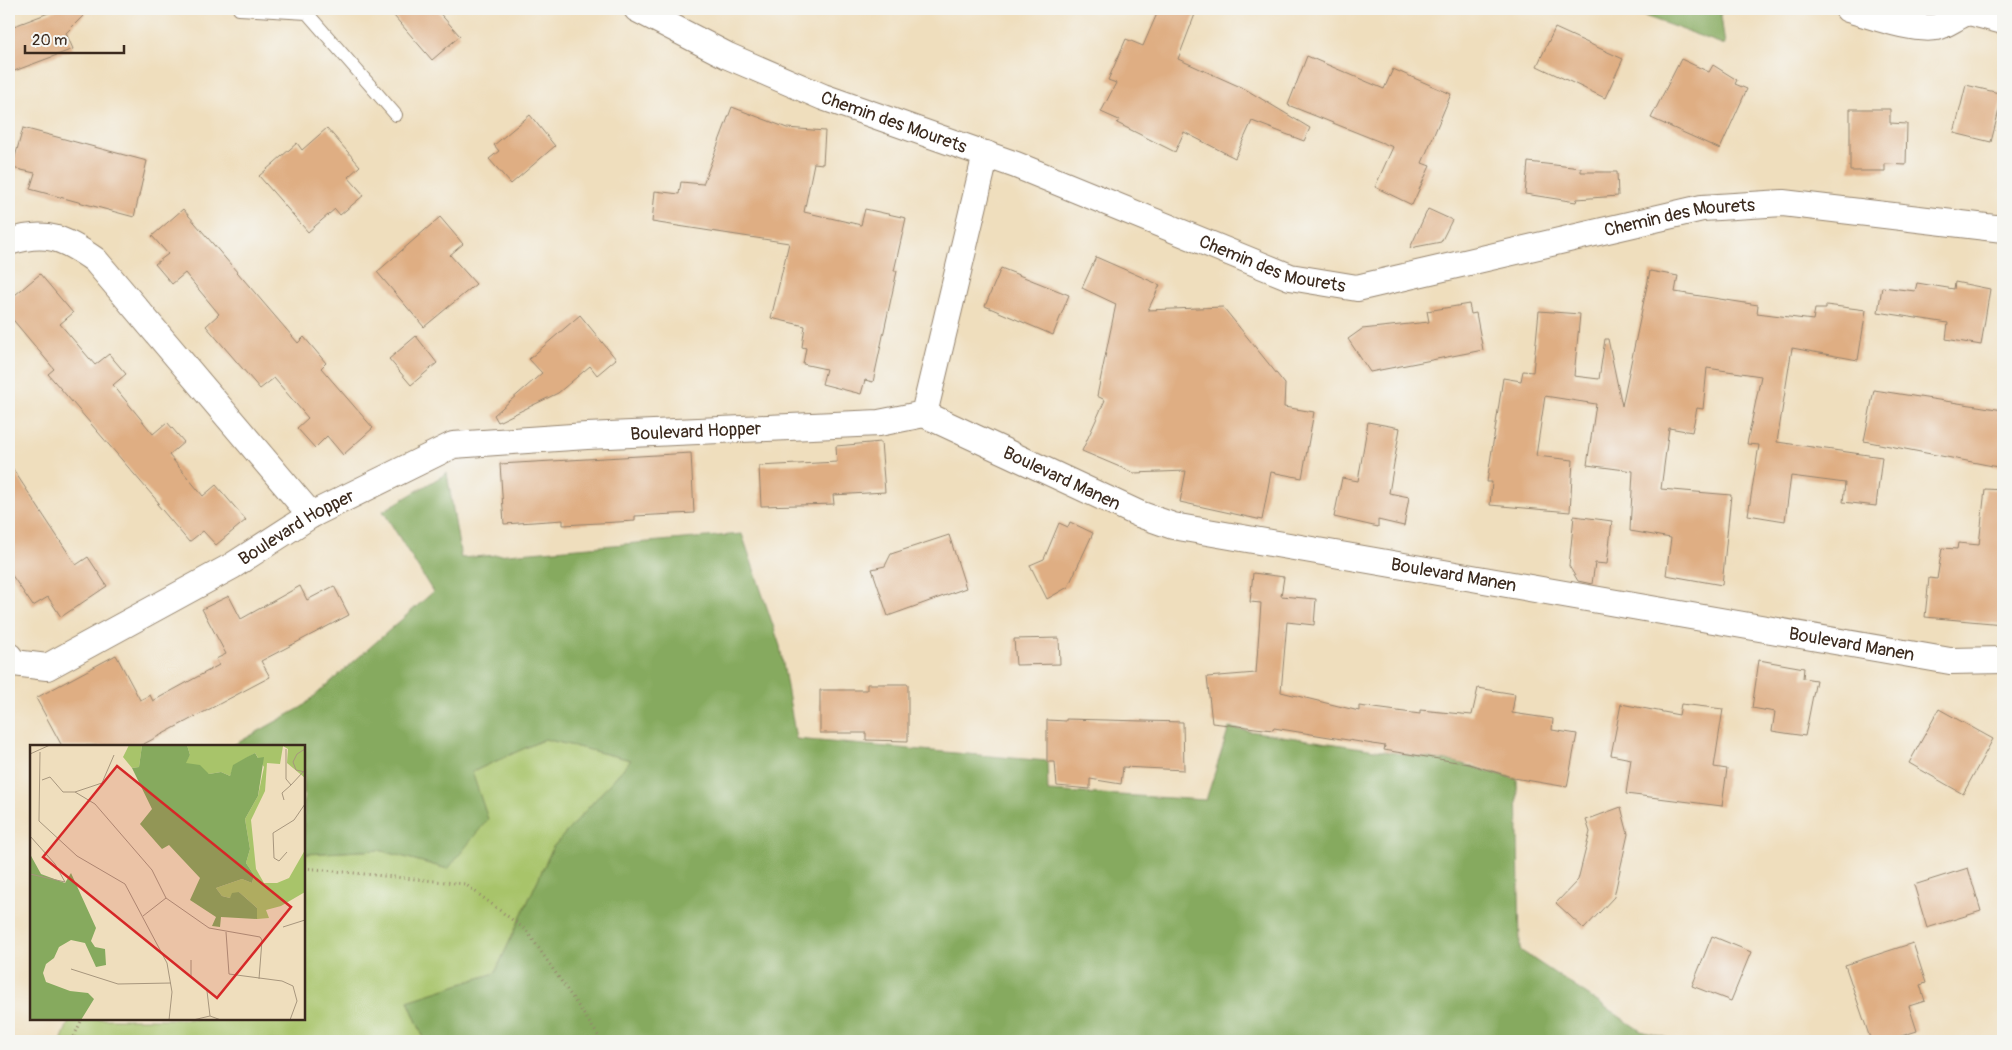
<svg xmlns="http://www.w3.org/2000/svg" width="2012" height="1050" font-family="Pangolin,sans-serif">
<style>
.green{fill:#a8c46a;stroke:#727744}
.forest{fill:#86aa5e;stroke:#606a3e}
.building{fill:#dfae83}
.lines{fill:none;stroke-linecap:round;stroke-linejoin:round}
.lane-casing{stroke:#95846e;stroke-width:14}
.street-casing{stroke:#95846e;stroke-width:28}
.path{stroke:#95846e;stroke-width:3;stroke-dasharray:1 4;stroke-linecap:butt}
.lane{stroke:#fff;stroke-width:12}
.street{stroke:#fff;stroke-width:26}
.labels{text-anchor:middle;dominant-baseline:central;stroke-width:4.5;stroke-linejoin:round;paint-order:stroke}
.street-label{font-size:18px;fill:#3b2a1e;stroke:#f6f6f2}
.inset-road{fill:none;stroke:#a7967d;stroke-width:1}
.view{fill:#d62828;fill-opacity:0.15;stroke:#d62828;stroke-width:2.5}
.inset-edge{fill:none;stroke:#3b2a1e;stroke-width:2.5}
</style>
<rect width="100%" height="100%" fill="#f6f6f2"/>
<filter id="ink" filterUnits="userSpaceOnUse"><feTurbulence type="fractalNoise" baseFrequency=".02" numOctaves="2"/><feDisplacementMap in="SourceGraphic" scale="10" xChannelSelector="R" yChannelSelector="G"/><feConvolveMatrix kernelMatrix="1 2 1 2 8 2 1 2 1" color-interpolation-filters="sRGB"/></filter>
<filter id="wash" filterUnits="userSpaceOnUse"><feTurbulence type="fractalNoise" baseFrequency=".0096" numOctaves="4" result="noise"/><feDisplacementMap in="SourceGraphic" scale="20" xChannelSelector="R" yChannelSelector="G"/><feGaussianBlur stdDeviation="1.12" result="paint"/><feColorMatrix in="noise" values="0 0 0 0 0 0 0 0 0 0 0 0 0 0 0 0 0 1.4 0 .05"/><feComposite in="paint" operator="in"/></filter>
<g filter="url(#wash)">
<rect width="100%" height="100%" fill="#efdebd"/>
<!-- green -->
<path class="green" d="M 545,739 L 631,760 L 553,847 L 495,973 L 408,1001 L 425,1041 L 61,1041 L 70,1019 L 304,1019 L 304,854 L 379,850 L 448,869 L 472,772 Z"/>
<!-- forest -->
<g class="forest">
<path d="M 1625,9 L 1720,9 L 1725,45 Z"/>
<path d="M 447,473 L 461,558 L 742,534 L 780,646 L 796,739 L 1047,761 L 1048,791 L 1206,800 L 1229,728 L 1455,762 L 1517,779 L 1520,950 L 1641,1031 L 1678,1041 L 425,1041 L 408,1001 L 495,973 L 553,847 L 631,760 L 545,739 L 472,772 L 488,819 L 448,869 L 379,850 L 304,854 L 304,746 L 232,746 L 302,707 L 433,592 L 383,511 Z"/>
</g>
<g id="blocks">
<!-- building -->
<g class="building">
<path d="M 59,9 L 90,9 L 66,33 L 73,49 L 9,73 L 9,28 Z"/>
<path d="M 388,9 L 436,9 L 460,36 L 432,60 Z"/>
<path d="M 1159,9 L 1197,9 L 1178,59 L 1245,89 L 1310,128 L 1304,141 L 1252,121 L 1235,158 L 1184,132 L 1175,152 L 1117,123 L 1119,120 L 1101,112 L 1116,83 L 1108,80 L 1126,39 L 1143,46 Z"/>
<path d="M 1555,28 L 1623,59 L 1605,98 L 1537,66 Z"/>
<path d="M 1307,56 L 1384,89 L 1393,69 L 1451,94 L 1422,163 L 1430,166 L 1412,205 L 1375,187 L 1393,147 L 1288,105 Z"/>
<path d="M 1681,59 L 1709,72 L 1713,65 L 1737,80 L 1735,84 L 1747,89 L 1720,149 L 1651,118 Z"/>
<path d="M 1966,85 L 2003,94 L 1991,142 L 1954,133 Z"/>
<path d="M 732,107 L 787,128 L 825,131 L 823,164 L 814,163 L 804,212 L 861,225 L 865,209 L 906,218 L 894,271 L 897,271 L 873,382 L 865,380 L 861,394 L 822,384 L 826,369 L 803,364 L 806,348 L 802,347 L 805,326 L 771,318 L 789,243 L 652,222 L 655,191 L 679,194 L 681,182 L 703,184 Z"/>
<path d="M 1850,109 L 1890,109 L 1890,123 L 1907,124 L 1906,165 L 1885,164 L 1885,171 L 1850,171 Z"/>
<path d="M 530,115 L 555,146 L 511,184 L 489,159 L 499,151 L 494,145 Z"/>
<path d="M 23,128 L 147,161 L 134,217 L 30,189 L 35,173 L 12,168 Z"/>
<path d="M 327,128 L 360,166 L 348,177 L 364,195 L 340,215 L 335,209 L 308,232 L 259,176 L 297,143 L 302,150 Z"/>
<path d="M 1528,162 L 1581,168 L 1581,172 L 1617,172 L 1618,196 L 1577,199 L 1576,202 L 1525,194 Z"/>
<path d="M 183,209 L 298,343 L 304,337 L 326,363 L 321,368 L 373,428 L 343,455 L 327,436 L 315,448 L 297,428 L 308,418 L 274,378 L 260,389 L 206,326 L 219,314 L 185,273 L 172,284 L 155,264 L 168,254 L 152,236 Z"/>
<path d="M 1428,209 L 1452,220 L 1441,242 L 1410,248 Z"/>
<path d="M 440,217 L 463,244 L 450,255 L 476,284 L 424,327 L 377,272 Z"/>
<path d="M 1096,257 L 1160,285 L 1148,310 L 1223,307 L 1285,384 L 1284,407 L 1314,412 L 1302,478 L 1271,472 L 1262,520 L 1180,502 L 1186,471 L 1134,473 L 1082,451 L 1105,400 L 1097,396 L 1116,304 L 1082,288 Z"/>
<path d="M 1001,268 L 1069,295 L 1053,335 L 985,306 Z"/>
<path d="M 1650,271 L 1678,276 L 1675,292 L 1758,305 L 1757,313 L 1813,320 L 1815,309 L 1826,309 L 1826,305 L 1866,310 L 1858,360 L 1792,348 L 1777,442 L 1882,457 L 1876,506 L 1843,502 L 1845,483 L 1791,476 L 1785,521 L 1748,515 L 1759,445 L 1747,444 L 1761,376 L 1707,368 L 1703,409 L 1697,408 L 1692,432 L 1669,428 L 1661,489 L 1731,495 L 1722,585 L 1666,575 L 1671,538 L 1630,531 L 1633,471 L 1587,465 L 1596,404 L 1545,396 L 1536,456 L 1573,460 L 1570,512 L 1490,505 L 1492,482 L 1487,482 L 1503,378 L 1521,381 L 1523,371 L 1533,372 L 1539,311 L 1580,314 L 1574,376 L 1599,379 L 1605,339 L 1608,339 L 1622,406 Z"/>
<path d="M 40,274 L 73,313 L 60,324 L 95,365 L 109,354 L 126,374 L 113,385 L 153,434 L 167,422 L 184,442 L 169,455 L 203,496 L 216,485 L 246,520 L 216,545 L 203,531 L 189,542 L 157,504 L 159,503 L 48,374 L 54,369 L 9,315 L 9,300 Z"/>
<path d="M 1955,282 L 1990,289 L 1981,345 L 1946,339 L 1948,323 L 1878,312 L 1882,287 L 1915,291 L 1917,283 L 1954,289 Z"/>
<path d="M 1469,304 L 1471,314 L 1476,313 L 1483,350 L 1370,372 L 1348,339 L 1362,329 L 1429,322 L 1427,311 Z"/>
<path d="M 580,315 L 616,359 L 597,375 L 590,366 L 558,393 L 498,422 L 494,415 L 542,373 L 529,359 Z"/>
<path d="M 416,336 L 437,363 L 411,385 L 389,359 Z"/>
<path d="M 1874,390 L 2003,410 L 2003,468 L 1864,441 Z"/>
<path d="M 1368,422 L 1400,428 L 1389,493 L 1409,497 L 1404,526 L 1378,520 L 1378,527 L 1334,517 L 1342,478 L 1358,481 Z"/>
<path d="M 881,442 L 885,492 L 833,495 L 834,504 L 761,506 L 759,466 L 837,462 L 836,446 Z"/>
<path d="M 691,453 L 694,513 L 635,516 L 635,521 L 563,525 L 563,520 L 504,524 L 500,464 Z"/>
<path d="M 9,463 L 76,565 L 88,557 L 107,586 L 61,617 L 48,597 L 33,606 L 9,571 Z"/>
<path d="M 1985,489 L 2003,490 L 2003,624 L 1925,617 L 1929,578 L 1937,579 L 1942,548 L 1957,549 L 1958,543 L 1979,545 Z"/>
<path d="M 1574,516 L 1612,521 L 1607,564 L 1595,563 L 1592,584 L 1578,581 L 1569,566 Z"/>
<path d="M 1070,522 L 1093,533 L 1068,587 L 1047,599 L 1030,565 L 1044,559 L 1059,523 L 1068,527 Z"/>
<path d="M 949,535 L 966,588 L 888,616 L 872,569 L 885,566 L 891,554 Z"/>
<path d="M 1253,573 L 1284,577 L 1281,596 L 1316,599 L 1314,625 L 1287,622 L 1281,692 L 1359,711 L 1359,706 L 1420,714 L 1420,710 L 1472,715 L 1478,688 L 1515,694 L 1512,713 L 1553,719 L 1552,730 L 1577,734 L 1567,787 L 1514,778 L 1469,764 L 1384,750 L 1385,746 L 1274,728 L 1273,730 L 1212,723 L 1207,677 L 1256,673 L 1261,603 L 1250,602 Z"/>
<path d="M 300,586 L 307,600 L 334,586 L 349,615 L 261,661 L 270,677 L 140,746 L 62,746 L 36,698 L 116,655 L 140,700 L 150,695 L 153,701 L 219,665 L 216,659 L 226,654 L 202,609 L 229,596 L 241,619 Z"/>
<path d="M 1059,638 L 1060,664 L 1016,665 L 1014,639 Z"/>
<path d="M 1759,660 L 1804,668 L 1803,678 L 1816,680 L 1805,736 L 1772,731 L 1775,712 L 1752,708 Z"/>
<path d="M 867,684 L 908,684 L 908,741 L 866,740 L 866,733 L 820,733 L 820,690 L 867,690 Z"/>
<path d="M 1621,704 L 1679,715 L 1681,704 L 1723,709 L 1714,767 L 1727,769 L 1722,806 L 1626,794 L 1631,759 L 1611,755 Z"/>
<path d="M 1939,709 L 1993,739 L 1963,794 L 1909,763 Z"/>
<path d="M 1066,719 L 1183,722 L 1184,770 L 1123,767 L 1121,784 L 1090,779 L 1090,789 L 1057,786 L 1055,762 L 1047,762 L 1047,720 L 1066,721 Z"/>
<path d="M 1621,807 L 1628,834 L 1614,897 L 1584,929 L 1556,903 L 1578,880 L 1590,832 L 1586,820 Z"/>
<path d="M 1968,868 L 1981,911 L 1927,928 L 1914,885 Z"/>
<path d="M 1712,936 L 1751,952 L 1731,1001 L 1692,986 Z"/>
<path d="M 1913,943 L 1926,983 L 1920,985 L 1925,1001 L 1909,1006 L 1917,1031 L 1885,1041 L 1871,1041 L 1845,965 Z"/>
</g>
</g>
</g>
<g filter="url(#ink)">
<use href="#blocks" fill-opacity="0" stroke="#95846e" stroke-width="1"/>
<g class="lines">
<defs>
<path id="lane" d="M 239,9 L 307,13 L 396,115"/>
<g id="street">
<path id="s1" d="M 637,9 L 728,56 L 823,97 L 1016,165 L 1290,277 L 1357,288 L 1702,208 L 1783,203 L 2003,229"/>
<path d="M 1848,9 C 1873,16 1912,31 1937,27 C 1948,24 1958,15 1969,12 L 2003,21"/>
<path d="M 9,242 C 46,230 64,238 95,260 L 311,515"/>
<path id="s2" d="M 924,414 L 1139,514 L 1173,526 L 1950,661 L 2003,660"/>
<path id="s3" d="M 9,656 L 14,663 L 47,667 L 232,566 L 311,515 L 453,445 L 587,436 L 879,423 L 924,414 L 986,154"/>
</g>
</defs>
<!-- lane casing -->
<use href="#lane" class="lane-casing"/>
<!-- street casing -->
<use href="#street" class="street-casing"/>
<!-- path -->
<g class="path">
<path d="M 304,868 L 465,884 L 527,931 L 602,1041"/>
<path d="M 72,1041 L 82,1019"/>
</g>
<!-- lane -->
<use href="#lane" class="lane"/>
<!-- street -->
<use href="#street" class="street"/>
</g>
</g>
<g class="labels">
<!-- street labels -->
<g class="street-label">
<text stroke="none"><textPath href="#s1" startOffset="281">Chemin des Mourets</textPath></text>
<text stroke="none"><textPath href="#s1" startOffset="1105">Chemin des Mourets</textPath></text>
<text stroke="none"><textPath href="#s1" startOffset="686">Chemin des Mourets</textPath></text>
<text stroke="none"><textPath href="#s3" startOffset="748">Boulevard Hopper</textPath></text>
<text stroke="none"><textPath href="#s2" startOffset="152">Boulevard Manen</textPath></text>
<text stroke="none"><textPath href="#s3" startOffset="328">Boulevard Hopper</textPath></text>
<text stroke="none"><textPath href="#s2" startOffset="558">Boulevard Manen</textPath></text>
<text stroke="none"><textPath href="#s2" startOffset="962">Boulevard Manen</textPath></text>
</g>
</g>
<!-- overview -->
<g transform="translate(30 745)">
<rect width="275" height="275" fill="#efdebd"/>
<path d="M 99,0 L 112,0 L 109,22 L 102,23 L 93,12 ZM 157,0 L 275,0 L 275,33 L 257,18 L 258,4 L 253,1 L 250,19 L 237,18 L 235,46 L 221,75 L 226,124 L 234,138 L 247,138 L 259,133 L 275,105 L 275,147 L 251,161 L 236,165 L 239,173 L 227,174 L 227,163 L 209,147 L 200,153 L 192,151 L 186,143 L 212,134 L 222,138 L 224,130 L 216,118 L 220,104 L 215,74 L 228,51 L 234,22 L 225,8 L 204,20 L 200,31 L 191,27 L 179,29 L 155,18 L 160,10 Z" fill="#a8c46a"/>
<path d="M 112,0 L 157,0 L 160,10 L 156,18 L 170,20 L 179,29 L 191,27 L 200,31 L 203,20 L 217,12 L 225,8 L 228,13 L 234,12 L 228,51 L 215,74 L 220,104 L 216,118 L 224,130 L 222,138 L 212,134 L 186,143 L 192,151 L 200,153 L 202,148 L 209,147 L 227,163 L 227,174 L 191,172 L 190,182 L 182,181 L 186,172 L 160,155 L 170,133 L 139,100 L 132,104 L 110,79 L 122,64 L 102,23 L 109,22 ZM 0,109 L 11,129 L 35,138 L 41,128 L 66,183 L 61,196 L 65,202 L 75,204 L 76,220 L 66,222 L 55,198 L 41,195 L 29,202 L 24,213 L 16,219 L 13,228 L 16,237 L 40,246 L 58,248 L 64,254 L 51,275 L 0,275 Z" fill="#86aa5e"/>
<path class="inset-road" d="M 256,4 L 256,34 L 261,40 L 273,27M 275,4 L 267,9 L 263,17 L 266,25 L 275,27M 0,9 L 20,0M 12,35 L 20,32 L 33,47 L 45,47 L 65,59 L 122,125 L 136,153M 45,47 L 72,38 L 84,10M 254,55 L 252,48 L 261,40M 9,76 L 47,111 L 95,139 L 137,218 L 142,247 L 139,275M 9,76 L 10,7M 0,91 L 25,119 L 35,137 L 0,129M 257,107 L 249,116 L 244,113 L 243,88 L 264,75 L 275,59M 113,171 L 136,153 L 179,183 L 230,192 L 232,195 L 229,234M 253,182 L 275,175M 196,187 L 199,229 L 252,236 L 263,241 L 267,256 L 260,275M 161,215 L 161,231 L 177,246 L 180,271M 41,224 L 88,239 L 141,238M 163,275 L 180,271 L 191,275"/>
<path class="view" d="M 87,21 L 261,162 L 187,253 L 13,112 Z"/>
<rect width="275" height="275" class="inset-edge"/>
</g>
<!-- margin -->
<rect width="2012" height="1050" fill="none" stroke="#f6f6f2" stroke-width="30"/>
<!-- scale -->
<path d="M25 45v8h99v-8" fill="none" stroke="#3b2a1e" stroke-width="2.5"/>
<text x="32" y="45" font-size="15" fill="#3b2a1e" stroke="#f6f6f2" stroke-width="4" paint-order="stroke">20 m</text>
</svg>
